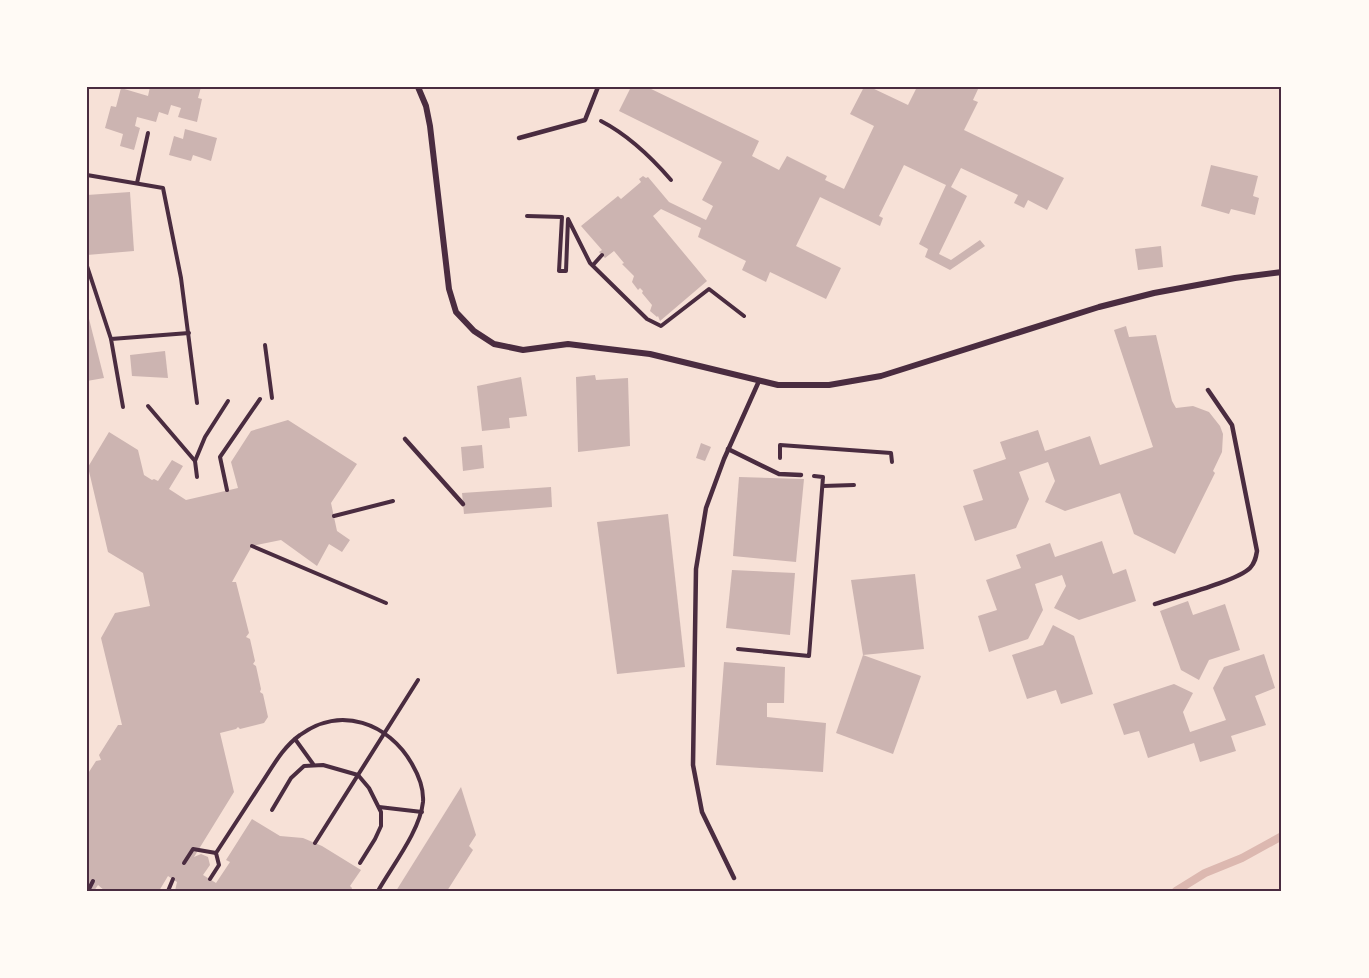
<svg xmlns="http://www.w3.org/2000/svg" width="1369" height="978" font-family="'Varela Round',sans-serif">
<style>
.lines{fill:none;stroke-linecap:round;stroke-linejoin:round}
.stream{stroke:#dcb8b0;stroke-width:8}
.building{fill:#ccb4b1}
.path{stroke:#4a2c40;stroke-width:4}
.service{stroke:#4a2c40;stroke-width:4.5}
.minor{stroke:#4a2c40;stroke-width:6}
.neatline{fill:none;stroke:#4a2c40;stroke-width:2}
</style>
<rect width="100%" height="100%" fill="#f7e1d7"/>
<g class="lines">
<!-- stream -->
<path class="stream" d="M 1176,891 L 1205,873 L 1242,858 L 1282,836"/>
</g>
<!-- building -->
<g class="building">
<path d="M 150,87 L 201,87 L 198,98 L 202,99 L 197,122 L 178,117 L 181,108 L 171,105 L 168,115 L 159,112 L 156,122 L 137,117 L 135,126 L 140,128 L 134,150 L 120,146 L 123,134 L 105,128 L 111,106 L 116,107 L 121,88 L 148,96 Z"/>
<path d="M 631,87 L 647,87 L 759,141 L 752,156 L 779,170 L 787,156 L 827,176 L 825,180 L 844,189 L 874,126 L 850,114 L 864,87 L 870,87 L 908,105 L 917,87 L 979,87 L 973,100 L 978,102 L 964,130 L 1064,178 L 1047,210 L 1028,200 L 1024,208 L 1014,203 L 1018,195 L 961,168 L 951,187 L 967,196 L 939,254 L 951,260 L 980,240 L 985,246 L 950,270 L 925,257 L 928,249 L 919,244 L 946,185 L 904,165 L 879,216 L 883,218 L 880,226 L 820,197 L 796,246 L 841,268 L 826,299 L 770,272 L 766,282 L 742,270 L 746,261 L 698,237 L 701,228 L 661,209 L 653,216 L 707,281 L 660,321 L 658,316 L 657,317 L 650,311 L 652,305 L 642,293 L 643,291 L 640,288 L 638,290 L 632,282 L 634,276 L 622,264 L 624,263 L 614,251 L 605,258 L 599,252 L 602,250 L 581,226 L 618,196 L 621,199 L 641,182 L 639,179 L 643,176 L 646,178 L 648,177 L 669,202 L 706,220 L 713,206 L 702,200 L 722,162 L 619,111 Z"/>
<path d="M 185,129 L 217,138 L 211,161 L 193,155 L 191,161 L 169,155 L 174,136 L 183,139 Z"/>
<path d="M 1211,165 L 1258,176 L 1253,196 L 1259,198 L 1255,215 L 1231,209 L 1229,214 L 1201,206 Z"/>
<path d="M 130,192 L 134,251 L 87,255 L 87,195 Z"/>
<path d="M 1161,246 L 1163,267 L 1138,270 L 1135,249 Z"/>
<path d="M 87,311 L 104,378 L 87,381 Z"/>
<path d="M 1126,326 L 1129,337 L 1156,335 L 1172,401 L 1176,408 L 1193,406 L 1209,412 L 1220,426 L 1223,434 L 1222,452 L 1213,471 L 1215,473 L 1175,554 L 1134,534 L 1120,493 L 1065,511 L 1045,502 L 1055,481 L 1048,462 L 1019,472 L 1029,499 L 1016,528 L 975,541 L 963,506 L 983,500 L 973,470 L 1006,459 L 1000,442 L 1038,430 L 1045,451 L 1090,436 L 1100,465 L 1153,447 L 1114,330 Z"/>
<path d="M 165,351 L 168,378 L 132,376 L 130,355 Z"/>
<path d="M 595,375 L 596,380 L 628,378 L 630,446 L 578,452 L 576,377 Z"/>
<path d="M 521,377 L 527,416 L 509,418 L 510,428 L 482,431 L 477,386 Z"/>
<path d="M 288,420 L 357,464 L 331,503 L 337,531 L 350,540 L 342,552 L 329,544 L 317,566 L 281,540 L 252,546 L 232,582 L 236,582 L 249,633 L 246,637 L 250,639 L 255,661 L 253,664 L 256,666 L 261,689 L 260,692 L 263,694 L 268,717 L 264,723 L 240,729 L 238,727 L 236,729 L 220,733 L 234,792 L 194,857 L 201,854 L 208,857 L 210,865 L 203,875 L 216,883 L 230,862 L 226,860 L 252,819 L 280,836 L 303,838 L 322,846 L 361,870 L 350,886 L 352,888 L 351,891 L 348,889 L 347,891 L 175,891 L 177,882 L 168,876 L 159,891 L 105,891 L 98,885 L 94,891 L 87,891 L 87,775 L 96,761 L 101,760 L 99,755 L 118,725 L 122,725 L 101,638 L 115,613 L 150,606 L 143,573 L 108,552 L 88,467 L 109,432 L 138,450 L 144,475 L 152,480 L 154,479 L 158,481 L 172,460 L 183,466 L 169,489 L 186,500 L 238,488 L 231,462 L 251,431 Z"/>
<path d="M 701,443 L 711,447 L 705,461 L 696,458 Z"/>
<path d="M 482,445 L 484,468 L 463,471 L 461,447 Z"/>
<path d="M 739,477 L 804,479 L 796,562 L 733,556 Z"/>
<path d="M 551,487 L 552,507 L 464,514 L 462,493 Z"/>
<path d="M 668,514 L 685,667 L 617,674 L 597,522 Z"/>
<path d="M 1102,541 L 1113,574 L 1126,569 L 1136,601 L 1079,620 L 1054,608 L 1066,586 L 1062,575 L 1035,584 L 1043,610 L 1028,639 L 989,652 L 978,616 L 997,610 L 986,580 L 1021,568 L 1016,555 L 1050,543 L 1055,557 Z"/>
<path d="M 732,570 L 795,573 L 790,635 L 726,628 Z"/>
<path d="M 915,574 L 924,649 L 863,655 L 851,580 Z"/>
<path d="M 1188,601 L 1193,615 L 1225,604 L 1240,650 L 1209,660 L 1199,680 L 1181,670 L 1160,611 Z"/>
<path d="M 1053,625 L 1074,636 L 1093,694 L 1061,704 L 1056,690 L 1027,699 L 1012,655 L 1043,645 Z"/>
<path d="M 1264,654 L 1275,688 L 1255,696 L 1266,725 L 1231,736 L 1236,751 L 1200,762 L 1194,743 L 1148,758 L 1139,731 L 1124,735 L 1113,704 L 1174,684 L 1193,693 L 1183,712 L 1190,732 L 1226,720 L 1213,688 L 1224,667 Z"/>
<path d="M 863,655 L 921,676 L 893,754 L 836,733 Z"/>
<path d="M 724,662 L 785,667 L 784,703 L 767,703 L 767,717 L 826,723 L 823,772 L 716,765 Z"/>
<path d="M 461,787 L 476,835 L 469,846 L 473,850 L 447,891 L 396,891 Z"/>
</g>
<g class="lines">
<!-- path -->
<g class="path">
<path d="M 601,121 C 628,135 652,158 671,180"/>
<path d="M 87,175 L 163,188 L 181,278 L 197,403"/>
<path d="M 137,183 L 148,133"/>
<path d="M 527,216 L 562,217 L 559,271 L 566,271 L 568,219 L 590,263 L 647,319 L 661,326 L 709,289 L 744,316"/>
<path d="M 593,265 L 602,255"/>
<path d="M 87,266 L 111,339"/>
<path d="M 265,345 L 272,398"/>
<path d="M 148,406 L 195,461 L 197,477"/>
<path d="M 123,407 L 111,339 L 189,333"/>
<path d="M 780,458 L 780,445 L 891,453 L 892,462"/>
<path d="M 195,461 L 205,437 L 228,401"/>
<path d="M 823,486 L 854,485"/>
<path d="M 227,490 L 220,457 L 260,399"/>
<path d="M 334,516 L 393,501"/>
<path d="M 252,546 L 386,603"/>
<path d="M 738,649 L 809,656 L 823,477 L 814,476"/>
<path d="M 295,739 L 313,764"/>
<path d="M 379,807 L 422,812"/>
<path d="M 272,810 L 291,778 L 304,766 L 323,765 L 358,775 L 369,788 L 381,812 L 381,826 L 375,839 L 360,863"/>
<path d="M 315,843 L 418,680"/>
<path d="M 184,863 L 193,849 L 216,853"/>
<path d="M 210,879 L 219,865 L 216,853 C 231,830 246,807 261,784 C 273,766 283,747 300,735 C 340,705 389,723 412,764 C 419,776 424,788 423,802 C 420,831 392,866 378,891"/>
<path d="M 88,891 L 93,881"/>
<path d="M 168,891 L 173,879"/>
</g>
<!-- service -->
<g class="service">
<path d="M 519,138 L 585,120 L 598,87"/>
<path d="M 405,439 L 463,504"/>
<path d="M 728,449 L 779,474 L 801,475"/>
<path d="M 1155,604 C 1175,597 1237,581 1250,568 C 1255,563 1256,557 1257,551 L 1232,425 L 1208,390"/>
<path d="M 734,878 L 702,812 L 693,765 L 696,569 L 706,508 L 724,459 L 759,381"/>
</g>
<!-- minor -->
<path class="minor" d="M 418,87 L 426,106 L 430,126 L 449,289 L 456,312 L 474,331 L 494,344 L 523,350 L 568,344 L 600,348 L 650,354 L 778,385 L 829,385 L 881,376 L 1099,307 L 1154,293 L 1235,278 L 1282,272"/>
</g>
<!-- border -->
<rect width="1369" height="978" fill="none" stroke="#fffaf5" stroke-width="177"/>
<rect x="88" y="88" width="1192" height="802" class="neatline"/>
</svg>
